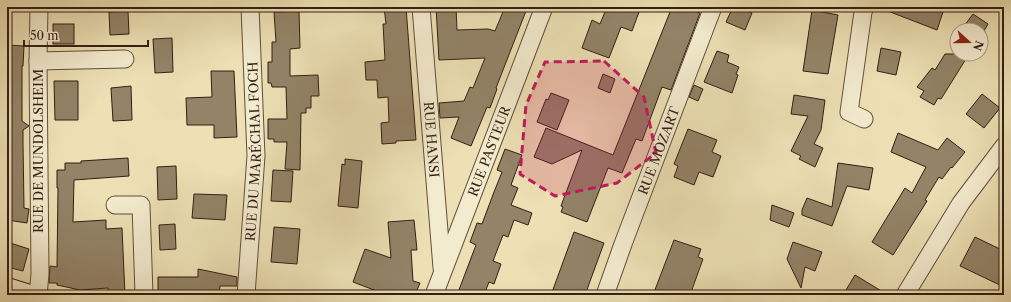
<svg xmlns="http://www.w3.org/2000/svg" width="1011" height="302" font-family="'Libre Caslon Text',serif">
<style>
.building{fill:#938367;stroke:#331f14}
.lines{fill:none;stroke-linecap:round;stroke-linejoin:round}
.street-casing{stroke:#614f3c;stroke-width:19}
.secondary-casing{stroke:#331f14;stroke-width:24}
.street{stroke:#f3ebce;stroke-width:17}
.secondary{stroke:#f3ebce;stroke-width:22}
.marked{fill:#c2185b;fill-opacity:0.2;stroke:#c2185b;stroke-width:3;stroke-dasharray:8 5;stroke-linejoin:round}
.labels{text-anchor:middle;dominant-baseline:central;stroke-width:3;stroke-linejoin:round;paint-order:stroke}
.street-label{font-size:13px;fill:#331f14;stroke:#f3ebce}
</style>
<rect width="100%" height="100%" fill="#ece0b4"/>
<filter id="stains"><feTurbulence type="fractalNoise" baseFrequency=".005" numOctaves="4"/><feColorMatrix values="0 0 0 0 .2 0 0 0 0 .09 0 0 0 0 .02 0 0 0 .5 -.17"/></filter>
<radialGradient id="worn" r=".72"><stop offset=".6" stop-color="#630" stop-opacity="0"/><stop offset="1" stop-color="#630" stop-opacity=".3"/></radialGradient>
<!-- building -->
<g class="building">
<path d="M 384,7 L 406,7 L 416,140 L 396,141 L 396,143 L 382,144 L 381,123 L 389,122 L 388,97 L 378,98 L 377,80 L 366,80 L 365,62 L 385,60 L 383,24 L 386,24 Z"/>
<path d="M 436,7 L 456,7 L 457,30 L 488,29 L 495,31 L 505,7 L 524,7 L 523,10 L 526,11 L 496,88 L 497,89 L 490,108 L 487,107 L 471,146 L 451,138 L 459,117 L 440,118 L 439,103 L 464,101 L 470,87 L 473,88 L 485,58 L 439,60 Z"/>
<path d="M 607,7 L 624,7 L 639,12 L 632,31 L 621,27 L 609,58 L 582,48 L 592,20 L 600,24 Z"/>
<path d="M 672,7 L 685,7 L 700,13 L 671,90 L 662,87 L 642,141 L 636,139 L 622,173 L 608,168 L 587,222 L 561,212 L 563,207 L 561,206 L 582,150 L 552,164 L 534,157 L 546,128 L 613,155 Z"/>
<path d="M 733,7 L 738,7 L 752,13 L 745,30 L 726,22 Z"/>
<path d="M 880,7 L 929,7 L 943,12 L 937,30 L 880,8 Z"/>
<path d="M 812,10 L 838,15 L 828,74 L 803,71 Z"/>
<path d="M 128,11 L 129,34 L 110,35 L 109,12 Z"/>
<path d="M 299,11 L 300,48 L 290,49 L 290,76 L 318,75 L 319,96 L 311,96 L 311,108 L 306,108 L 306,113 L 301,113 L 300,170 L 285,169 L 287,142 L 274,142 L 274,139 L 268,139 L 268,119 L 287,119 L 286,87 L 272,87 L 271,83 L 268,83 L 268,62 L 272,62 L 272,42 L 276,42 L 274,12 Z"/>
<path d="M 973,14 L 988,24 L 981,36 L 981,30 L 961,30 Z"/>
<rect x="53" y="24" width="21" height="20"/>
<path d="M 172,38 L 173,72 L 155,73 L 153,39 Z"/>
<path d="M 7,45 L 24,46 L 23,66 L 22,66 L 22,121 L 29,126 L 23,130 L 23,143 L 24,208 L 29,209 L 27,223 L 7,220 Z"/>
<path d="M 881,48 L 901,52 L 896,75 L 877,71 Z"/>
<path d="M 717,51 L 729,55 L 727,62 L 739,67 L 736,74 L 738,75 L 732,93 L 704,82 Z"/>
<path d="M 945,54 L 969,54 L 941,99 L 938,98 L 934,105 L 920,97 L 924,91 L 917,87 L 932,68 L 935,70 Z"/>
<path d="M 211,71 L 234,71 L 237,137 L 214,138 L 214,125 L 187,125 L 186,98 L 212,97 Z"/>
<path d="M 603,74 L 615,79 L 610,93 L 598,88 Z"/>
<path d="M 54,81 L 78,81 L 78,120 L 55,120 Z"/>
<path d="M 694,85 L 703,89 L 698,101 L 689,97 Z"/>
<path d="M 131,86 L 132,120 L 113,121 L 111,88 Z"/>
<path d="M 551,93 L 569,100 L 557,130 L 537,122 L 546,99 L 548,100 Z"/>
<path d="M 982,94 L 1000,108 L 984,128 L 966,114 Z"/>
<path d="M 794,95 L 825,100 L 821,130 L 814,144 L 823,148 L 815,167 L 799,159 L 801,156 L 791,151 L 808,116 L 791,114 Z"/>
<path d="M 688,129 L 717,140 L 712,152 L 721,156 L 713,177 L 699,172 L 694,185 L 674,177 L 678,166 L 674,164 Z"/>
<path d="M 898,133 L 938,150 L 947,138 L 965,152 L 952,168 L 951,167 L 942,179 L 939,177 L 925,200 L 927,201 L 922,209 L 893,255 L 872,242 L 905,188 L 912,193 L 926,167 L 891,152 Z"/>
<path d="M 505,149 L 522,155 L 511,185 L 518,188 L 511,205 L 532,213 L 528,225 L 514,220 L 508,237 L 503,235 L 493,261 L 501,264 L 494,284 L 489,282 L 484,295 L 457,295 L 476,245 L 470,242 L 477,223 L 482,224 L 494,192 L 502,172 L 497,170 Z"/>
<path d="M 128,158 L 129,176 L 74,180 L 73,222 L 106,220 L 106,229 L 122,228 L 125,295 L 109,295 L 108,288 L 80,290 L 57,285 L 57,283 L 49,283 L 50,266 L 57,267 L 58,188 L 57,188 L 57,170 L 65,170 L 65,163 L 81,163 L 81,161 Z"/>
<path d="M 345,159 L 362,161 L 358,208 L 338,206 L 342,164 L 345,165 Z"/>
<path d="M 838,163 L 873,168 L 869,190 L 847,186 L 832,226 L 802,215 L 802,210 L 807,198 L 832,207 Z"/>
<path d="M 176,166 L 177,199 L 158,200 L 157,167 Z"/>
<path d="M 273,170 L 293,171 L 291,202 L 271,201 Z"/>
<path d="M 194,194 L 227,195 L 225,220 L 192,218 Z"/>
<path d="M 772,205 L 794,213 L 789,227 L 770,220 Z"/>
<path d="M 414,220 L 417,250 L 411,250 L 413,281 L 420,283 L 415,295 L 373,295 L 374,290 L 353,282 L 365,249 L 391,258 L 388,222 Z"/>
<path d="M 175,224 L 176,249 L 160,250 L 159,225 Z"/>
<path d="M 274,227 L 300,229 L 297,264 L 271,262 Z"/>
<path d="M 574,232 L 604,243 L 585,295 L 551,295 Z"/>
<path d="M 975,237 L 1004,251 L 1004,287 L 960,266 Z"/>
<path d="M 674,240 L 701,249 L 698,257 L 703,259 L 690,295 L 653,295 Z"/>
<path d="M 7,242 L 29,249 L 23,271 L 7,267 Z"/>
<path d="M 793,242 L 822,252 L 815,271 L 805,267 L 801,288 L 787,259 Z"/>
<path d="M 198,269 L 237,277 L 237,286 L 220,286 L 219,295 L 158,295 L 158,277 L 198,277 Z"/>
<path d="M 855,275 L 888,295 L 843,295 Z"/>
</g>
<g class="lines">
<defs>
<g id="street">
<path id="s1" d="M 421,7 L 442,268"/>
<path d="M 38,61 L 125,59"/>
<path d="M 864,119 L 849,112 L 863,12 L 865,7"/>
<path d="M 115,205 L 141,205 L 144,295"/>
<path d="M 38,295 L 40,274 L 38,61 L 39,7"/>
<path id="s2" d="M 246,295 L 256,156 L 250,7"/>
<path id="s3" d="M 434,295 L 544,7"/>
<path id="s4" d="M 605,295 L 623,244 L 713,7"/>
<path d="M 905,295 L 961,203 L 1004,146"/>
</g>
<path id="secondary" d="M 7,289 L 26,295"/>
</defs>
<!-- street casing -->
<use href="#street" class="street-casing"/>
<!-- secondary casing -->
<use href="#secondary" class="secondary-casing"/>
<!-- street -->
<use href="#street" class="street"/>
<!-- secondary -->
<use href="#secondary" class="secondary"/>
</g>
<!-- marked area -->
<path class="marked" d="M 604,61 L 644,97 L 656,153 L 617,183 L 555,196 L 520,174 L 526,105 L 545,62 Z"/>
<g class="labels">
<!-- street labels -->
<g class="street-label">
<text stroke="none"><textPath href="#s1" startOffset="133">RUE HANSI</textPath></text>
<text transform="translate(38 151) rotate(-90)">RUE DE MUNDOLSHEIM</text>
<text stroke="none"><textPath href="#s2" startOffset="144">RUE DU MARÉCHAL FOCH</textPath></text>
<text stroke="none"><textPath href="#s3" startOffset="154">RUE PASTEUR</textPath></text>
<text stroke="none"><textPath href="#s4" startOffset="154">RUE MOZART</textPath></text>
</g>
</g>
<!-- margin -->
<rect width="1011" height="302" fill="none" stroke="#ece0b4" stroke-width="24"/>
<rect x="8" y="8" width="995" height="286" fill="none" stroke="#331f14" stroke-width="2"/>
<rect x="12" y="12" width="987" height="278" fill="none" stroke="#331f14"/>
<!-- north arrow -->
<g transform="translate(969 42) rotate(111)"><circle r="19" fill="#f3ebce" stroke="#a69984"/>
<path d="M0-3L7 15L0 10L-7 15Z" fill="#8f2418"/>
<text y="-6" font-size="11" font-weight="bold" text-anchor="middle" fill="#331f14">N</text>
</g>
<!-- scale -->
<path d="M24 40v6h124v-6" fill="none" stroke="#331f14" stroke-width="2"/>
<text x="30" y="40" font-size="12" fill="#331f14" stroke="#f3ebce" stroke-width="3" paint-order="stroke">50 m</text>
<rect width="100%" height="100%" filter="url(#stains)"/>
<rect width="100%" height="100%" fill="url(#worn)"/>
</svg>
